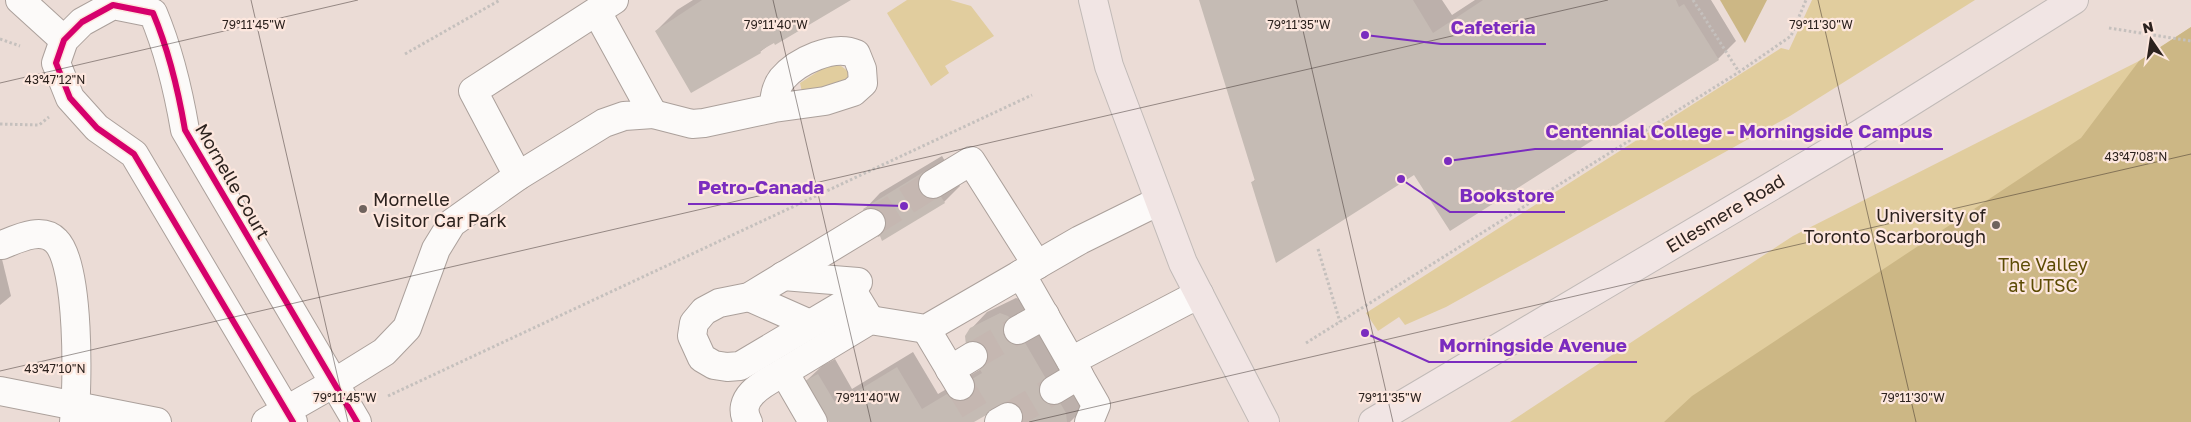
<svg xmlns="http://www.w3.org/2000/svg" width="2191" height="422" font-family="'Golos Text',sans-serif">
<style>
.green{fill:#e1cd9e}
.forest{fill:#ccb785}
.shadow{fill:#0003}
.building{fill:#c5bbb4}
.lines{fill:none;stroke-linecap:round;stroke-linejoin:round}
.minor-tunnel{stroke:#c5b7b1;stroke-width:28;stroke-dasharray:28 14;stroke-linecap:butt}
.minor-casing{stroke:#aba09b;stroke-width:30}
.major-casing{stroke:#c1bab7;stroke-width:30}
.path{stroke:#c5c0bd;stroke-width:3;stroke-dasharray:2.5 2.5;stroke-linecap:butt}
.minor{stroke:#fcfaf9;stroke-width:28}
.major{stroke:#f1e5e4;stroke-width:28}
.cycleway-casing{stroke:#fde7de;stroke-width:9}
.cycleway{stroke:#d6006c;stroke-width:6}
.ticks{fill:none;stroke:#2c221e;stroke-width:1;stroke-opacity:0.45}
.poi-dot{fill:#6f635e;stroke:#fde7de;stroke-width:2}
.labels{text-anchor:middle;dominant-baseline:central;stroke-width:4.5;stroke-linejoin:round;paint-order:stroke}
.street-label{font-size:18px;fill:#2c221e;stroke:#fde7de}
.poi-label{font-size:18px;fill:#2c221e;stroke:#fde7de;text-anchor:start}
.park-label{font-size:18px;fill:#5c4b04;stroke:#fde7de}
.ticks-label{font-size:12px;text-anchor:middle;fill:#2c221e;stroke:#fde7de;stroke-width:4.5;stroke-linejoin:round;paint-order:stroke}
.leader{fill:none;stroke:#7b2cbf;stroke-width:2}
.callout-dot{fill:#7b2cbf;stroke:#fde7de;stroke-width:2}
.callout-label{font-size:19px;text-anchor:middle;font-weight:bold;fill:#7b2cbf;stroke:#fde7de;stroke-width:4.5;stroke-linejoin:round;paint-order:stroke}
</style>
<rect width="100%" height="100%" fill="#ebdcd6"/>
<!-- green -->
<g class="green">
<path d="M 907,0 L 950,0 L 971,6 L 994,36 L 945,66 L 949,73 L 931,86 L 887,13 Z"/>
<path d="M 1812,0 L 1975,0 L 1790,116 L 1446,307 L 1405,325 L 1399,317 L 1378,331 L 1366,313 L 1781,48 L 1789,50 Z"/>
<path d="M 2191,27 L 2191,422 L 1510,422 L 1793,236 L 2139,61 Z"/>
<path d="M 828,65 L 841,66 L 852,74 L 850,84 L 802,92 L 800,83 Z"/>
</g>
<!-- forest -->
<g class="forest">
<path d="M 1720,0 L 1767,0 L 1745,43 Z"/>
<path d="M 2191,27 L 2191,422 L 1664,422 L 1692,396 L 2081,138 L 2139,61 Z"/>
</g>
<!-- shadow -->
<g class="shadow">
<path d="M 693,0 L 849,0 L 774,41 L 760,52 L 656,31 L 677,10 Z"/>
<path d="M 1200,0 L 1442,0 L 1452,15 L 1475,0 L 1711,0 L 1736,41 L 1718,59 L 1415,173 L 1252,182 L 1256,179 Z"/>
<path d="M 942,156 L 960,186 L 944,202 L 865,209 L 880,193 Z"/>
<path d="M 0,251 L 11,296 L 0,305 Z"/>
<path d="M 1016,298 L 1024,300 L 1083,401 L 1080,412 L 1070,422 L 1013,422 L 1003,404 L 972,422 L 830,422 L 806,381 L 822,366 L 835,359 L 852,389 L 913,352 L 938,394 L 981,369 L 971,329 L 987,312 Z"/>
</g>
<!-- building -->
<g class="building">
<path d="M 702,0 L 851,0 L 775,45 L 774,43 L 760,51 L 761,53 L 691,93 L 655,31 Z"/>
<path d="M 1199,0 L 1413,0 L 1433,33 L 1483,0 L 1676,0 L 1679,7 L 1684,4 L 1719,60 L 1450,231 L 1414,175 L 1276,263 L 1251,182 L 1255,181 Z"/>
<path d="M 925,171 L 945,203 L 882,241 L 880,236 L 878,237 L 863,209 Z"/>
<path d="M 1000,313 L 1008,316 L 1013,322 L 1066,413 L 1067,422 L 1011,422 L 1002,406 L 974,422 L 829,422 L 805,381 L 818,374 L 836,404 L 897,367 L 922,409 L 982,373 L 966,345 L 965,336 L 970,328 Z"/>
</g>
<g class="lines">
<!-- minor-tunnel -->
<g class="minor-tunnel">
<path d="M 871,223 L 933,184"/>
<path d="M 973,356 L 1018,330"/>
<path d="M 960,386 L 980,419"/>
<path d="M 1008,417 L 1054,390"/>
</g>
<defs>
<g id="minor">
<path d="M 20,0 L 64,40"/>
<path d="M 653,114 L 692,124 L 704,123 L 774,108 L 825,101 L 853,92 L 863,83 L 862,69 L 856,54 C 834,44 797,61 782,79 C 775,88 774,98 774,108"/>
<path d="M 518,176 L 473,91 L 614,0"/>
<path d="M 933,184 L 971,161 L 1037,265"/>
<path d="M 2,245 C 17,239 42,226 56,241 C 80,264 78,388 74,422"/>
<path d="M 783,276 L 858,282"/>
<path d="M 749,297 L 810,324"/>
<path d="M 870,320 L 856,297 L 740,366 L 727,367 L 714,365 L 702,358 L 692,336 L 694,323 L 704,311 L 719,303 L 749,297 L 871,223"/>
<path d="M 926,329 L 960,386"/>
<path d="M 1018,330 L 1045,315"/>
<path d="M 1071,361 L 1199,294"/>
<path d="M 950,370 L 973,356"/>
<path d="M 1054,390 L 1079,375"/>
<path d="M 0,391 L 157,422"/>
<path d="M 266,422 L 334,383 L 384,352 L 407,328 L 436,249 L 452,223 L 518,176 L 604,123 L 624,116 L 653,114 L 597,12"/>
<path d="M 293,422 L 134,154 L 97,128 L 70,98 L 56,63 L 64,40 L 82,22 L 113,5 L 153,13 C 169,51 178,89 185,130 L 357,422"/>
<path d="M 748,422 C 734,397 766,382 784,372"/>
<path d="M 813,422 L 784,372 L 870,320 L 926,329 L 1021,274"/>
<path d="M 999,422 L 1008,417"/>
<path d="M 1089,422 L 1096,405 L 1021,274 L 1080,240 L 1159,201"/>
</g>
<g id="major">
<path d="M 1093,0 L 1109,66 L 1183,263 L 1265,422"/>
<path d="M 1373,422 L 1858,135 L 2074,0"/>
</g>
</defs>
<!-- minor casing -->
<use href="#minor" class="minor-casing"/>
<!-- major casing -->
<use href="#major" class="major-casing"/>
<!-- path -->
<g class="path">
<path d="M 1693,0 L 1739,72"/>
<path d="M 2109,28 L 2191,41"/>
<path d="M 0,39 L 20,46"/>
<path d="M 405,54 L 500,0"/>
<path d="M 0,124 L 39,125 L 49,117"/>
<path d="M 1318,249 L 1340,322"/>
<path d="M 1306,343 L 1739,72 L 1791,36 L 1806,0"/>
<path d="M 388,396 L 1032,95"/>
</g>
<!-- minor -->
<use href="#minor" class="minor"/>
<!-- major -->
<use href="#major" class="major"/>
<defs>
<path id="cycleway" d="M 293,422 L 134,154 L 97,128 L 70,98 L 56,63 L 64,40 L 82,22 L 113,5 L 153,13 C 169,51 178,89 185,130 L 357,422"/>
</defs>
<!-- cycleway casing -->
<use href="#cycleway" class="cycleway-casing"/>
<!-- cycleway -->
<use href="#cycleway" class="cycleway"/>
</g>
<!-- ticks -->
<path class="ticks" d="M 251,0 L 348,422M 773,0 L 871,422M 1296,0 L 1393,422M 1818,0 L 1916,422M 0,83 L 358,0M 0,371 L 1608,0M 1029,422 L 2191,154"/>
<!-- markers -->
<g class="poi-dot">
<circle cx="363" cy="209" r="5"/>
<circle cx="1996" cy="225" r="5"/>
</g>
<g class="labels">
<!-- street labels -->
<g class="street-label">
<text transform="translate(233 181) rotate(60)">Mornelle Court</text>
<text transform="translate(1725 213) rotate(-31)">Ellesmere Road</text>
</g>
<!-- poi labels -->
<g class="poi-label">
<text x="373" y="199">Mornelle<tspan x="373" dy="21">Visitor Car Park</tspan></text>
<text x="1986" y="215" text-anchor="end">University of<tspan x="1986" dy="21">Toronto Scarborough</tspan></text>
</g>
<!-- park labels -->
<g class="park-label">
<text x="2043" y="264">The Valley<tspan x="2043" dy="21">at UTSC</tspan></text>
</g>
</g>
<g class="ticks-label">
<text x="254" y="29">79°11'45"W</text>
<text x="776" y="29">79°11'40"W</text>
<text x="1299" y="29">79°11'35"W</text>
<text x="1821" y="29">79°11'30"W</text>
<text x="55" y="84">43°47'12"N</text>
<text x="2136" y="161">43°47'08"N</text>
<text x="55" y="373">43°47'10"N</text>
<text x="345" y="402">79°11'45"W</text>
<text x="868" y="402">79°11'40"W</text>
<text x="1390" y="402">79°11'35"W</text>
<text x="1913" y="402">79°11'30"W</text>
</g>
<!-- callouts -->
<path class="leader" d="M1365 35L1441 44H1546M1448 161L1535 149H1943M904 206L835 204H688M1401 179L1450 212H1565M1365 333L1429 362H1637"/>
<g class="callout-dot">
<circle cx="1365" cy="35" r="5"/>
<circle cx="1448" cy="161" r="5"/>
<circle cx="904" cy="206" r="5"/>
<circle cx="1401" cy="179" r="5"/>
<circle cx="1365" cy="333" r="5"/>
</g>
<g class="callout-label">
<text x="1493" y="34">Cafeteria</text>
<text x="1739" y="138">Centennial College - Morningside Campus</text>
<text x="761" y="194">Petro-Canada</text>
<text x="1507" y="202">Bookstore</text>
<text x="1533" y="352">Morningside Avenue</text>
</g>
<!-- north arrow -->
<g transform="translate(2151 40) rotate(347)" stroke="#fde7de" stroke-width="4" paint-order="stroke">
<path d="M0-4L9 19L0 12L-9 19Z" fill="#2c221e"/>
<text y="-8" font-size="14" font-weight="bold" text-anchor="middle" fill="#2c221e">N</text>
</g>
</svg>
